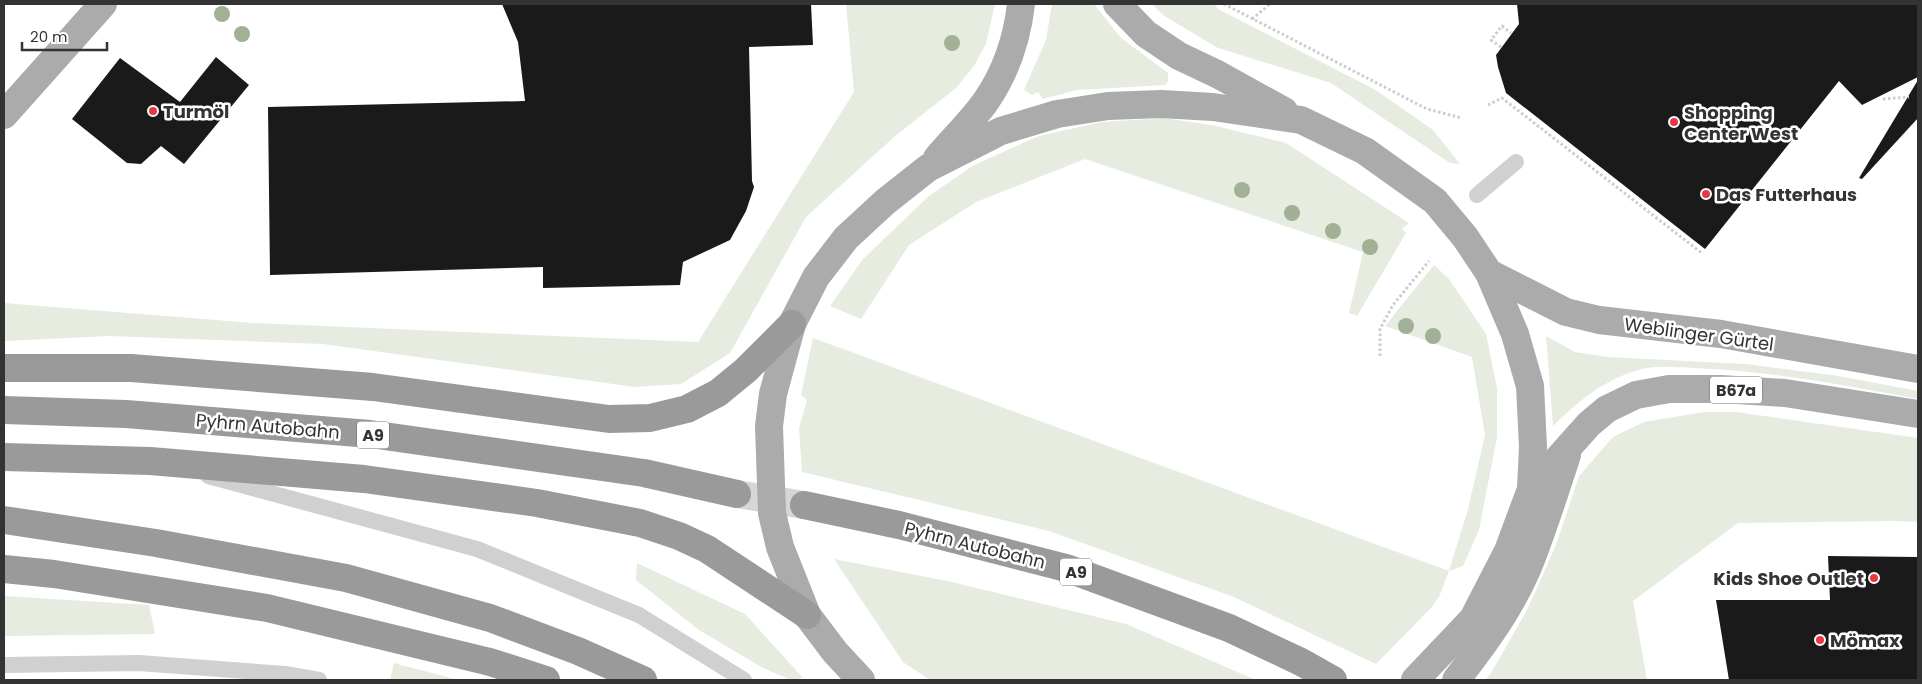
<svg xmlns="http://www.w3.org/2000/svg" width="1922" height="684" font-family="Poppins,sans-serif">
<style>
.green{fill:#e6ecdf}
.building{fill:#1a1a1a}
.lines{fill:none;stroke-linecap:round;stroke-linejoin:round}
.motorway-tunnel{stroke:#d6d6d6;stroke-width:28;stroke-dasharray:28 14;stroke-linecap:butt}
.path{stroke:#cdcdcd;stroke-width:3;stroke-dasharray:2.5 2.5;stroke-linecap:butt}
.service{stroke:#d0d0d0;stroke-width:16}
.primary{stroke:#ababab;stroke-width:28}
.motorway{stroke:#9a9a9a;stroke-width:28}
.tree{fill:#a2b095}
.poi-dot{fill:#e63946;stroke:#fff;stroke-width:2}
.labels{text-anchor:middle;dominant-baseline:central;stroke-width:5;stroke-linejoin:round;paint-order:stroke}
.shield{fill:#fff;stroke:#707070;stroke-width:1}
.shield-label{font-size:16px;font-weight:bold;fill:#333}
.poi-label{font-size:18px;font-weight:bold;fill:#333;stroke:#fff;text-anchor:start}
.street-label{font-size:18px;fill:#333;stroke:#fff}
</style>
<rect width="100%" height="100%" fill="#fff"/>
<!-- green -->
<g class="green">
<path d="M 846,4 L 995,4 L 986,44 L 974,66 L 956,88 L 894,137 L 806,217 L 730,353 L 681,384 L 635,387 L 323,344 L 109,336 L 4,341 L 4,303 L 253,323 L 698,342 L 854,92 Z"/>
<path d="M 1052,4 L 1094,4 L 1121,38 L 1168,73 L 1168,81 L 1165,85 L 1077,90 L 1043,99 L 1038,92 L 1032,95 L 1024,90 L 1046,40 Z"/>
<path d="M 1152,4 L 1214,4 L 1218,9 L 1374,89 L 1433,130 L 1460,164 L 1450,163 L 1331,83 L 1218,48 L 1163,15 Z"/>
<path d="M 1165,118 L 1216,126 L 1286,143 L 1409,223 L 1402,229 L 1406,233 L 1357,316 L 1349,313 L 1363,252 L 1085,159 L 976,202 L 909,245 L 861,319 L 830,306 L 863,259 L 929,196 L 974,165 L 1039,136 L 1102,122 Z"/>
<path d="M 1434,265 L 1449,279 L 1486,334 L 1497,388 L 1497,437 L 1479,530 L 1463,566 L 1449,571 L 1439,597 L 1431,608 L 1376,664 L 1234,597 L 1049,531 L 802,472 L 799,428 L 807,400 L 801,395 L 813,338 L 1449,571 L 1468,509 L 1485,435 L 1472,357 L 1385,326 Z"/>
<path d="M 1546,336 L 1575,352 L 1607,357 L 1746,364 L 1839,376 L 1918,391 L 1918,399 C 1844,385 1770,371 1695,368 C 1679,367 1654,365 1638,370 C 1604,380 1578,401 1553,426 Z"/>
<path d="M 1704,412 L 1736,412 L 1918,438 L 1918,522 L 1895,521 L 1738,523 L 1633,601 L 1647,680 L 1485,680 L 1491,673 L 1527,610 L 1556,545 L 1579,476 L 1613,437 L 1644,422 Z"/>
<path d="M 834,559 L 952,582 L 1126,624 L 1256,680 L 930,680 L 903,662 Z"/>
<path d="M 637,563 L 745,614 L 802,677 L 798,680 L 791,680 L 763,668 L 699,630 L 636,580 Z"/>
<path d="M 4,596 L 149,605 L 155,634 L 4,636 Z"/>
<path d="M 394,663 L 458,680 L 390,680 Z"/>
</g>
<!-- building -->
<g class="building">
<path d="M 502,4 L 811,4 L 813,45 L 749,47 L 752,181 L 754,187 L 746,211 L 730,240 L 683,262 L 680,285 L 543,288 L 543,267 L 270,275 L 268,107 L 525,101 L 518,42 Z"/>
<path d="M 1517,4 L 1918,4 L 1918,77 L 1862,105 L 1839,81 L 1705,249 L 1506,93 L 1498,67 L 1496,55 L 1519,24 Z"/>
<path d="M 216,57 L 249,85 L 184,164 L 161,146 L 141,164 L 127,163 L 72,119 L 120,58 L 180,102 Z"/>
<path d="M 1918,80 L 1918,118 L 1862,179 L 1859,178 Z"/>
<path d="M 1828,556 L 1918,557 L 1918,680 L 1729,680 L 1716,600 L 1830,600 Z"/>
</g>
<g class="lines">
<!-- motorway-tunnel -->
<path class="motorway-tunnel" d="M 737,494 L 804,505"/>
<!-- path -->
<g class="path">
<path d="M 1224,4 L 1427,109 L 1462,118"/>
<path d="M 1252,19 L 1270,4"/>
<path d="M 1501,47 L 1491,40 L 1502,26 L 1511,33"/>
<path d="M 1883,99 L 1909,97"/>
<path d="M 1488,105 L 1502,98 L 1703,254"/>
<path d="M 1380,356 L 1380,329 L 1393,305 L 1429,261"/>
</g>
<!-- service -->
<g class="service">
<path d="M 1477,195 L 1516,162"/>
<path d="M 208,476 L 477,549 L 639,615 L 744,680"/>
<path d="M 4,665 L 139,663 L 285,674 L 319,680"/>
</g>
<!-- primary -->
<g class="primary">
<path d="M 1117,4 L 1146,34 L 1179,56 L 1217,74 L 1284,111"/>
<path d="M 4,115 L 103,4"/>
<path d="M 937,158 C 953,139 972,121 986,101 C 1006,72 1017,39 1021,4"/>
<path d="M 1489,273 L 1566,312 L 1599,320 L 1721,334 L 1918,369"/>
<path d="M 1531,489 L 1589,424 L 1607,409 L 1636,395 L 1669,389 L 1721,389 L 1785,393 L 1918,414"/>
<path d="M 861,680 L 835,652 L 807,615 L 780,547 L 772,513 L 769,426 L 773,394 L 792,324 L 816,277 L 846,238 L 885,202 L 928,168 L 1001,131 L 1057,114 L 1108,106 L 1161,104 L 1213,107 L 1301,120 L 1365,151 L 1435,201 L 1465,237 L 1489,273 L 1515,334 L 1530,386 L 1533,447 L 1531,489 L 1508,551 L 1473,619 L 1415,680"/>
<path d="M 1456,680 C 1486,642 1515,602 1532,557 C 1545,523 1556,489 1567,455"/>
</g>
<!-- motorway -->
<g class="motorway">
<path d="M 4,368 L 131,368 L 373,387 L 609,419 L 650,418 L 687,409 L 718,393 L 746,370 L 792,324"/>
<path d="M 4,410 L 126,414 L 370,434 L 644,473 L 737,494"/>
<path d="M 4,457 L 150,461 L 364,479 L 537,503 L 640,523 L 679,536 L 707,549 L 807,615"/>
<path d="M 804,505 L 899,525 L 1066,568 L 1229,628 L 1301,662 L 1333,680"/>
<path d="M 4,520 L 156,543 L 346,578 L 490,618 L 578,651 L 643,680"/>
<path d="M 4,569 L 54,574 L 267,608 L 490,662 L 546,680"/>
</g>
</g>
<!-- trees -->
<g class="tree">
<circle cx="222" cy="14" r="8"/>
<circle cx="242" cy="34" r="8"/>
<circle cx="952" cy="43" r="8"/>
<circle cx="1242" cy="190" r="8"/>
<circle cx="1292" cy="213" r="8"/>
<circle cx="1333" cy="231" r="8"/>
<circle cx="1370" cy="247" r="8"/>
<circle cx="1406" cy="326" r="8"/>
<circle cx="1433" cy="336" r="8"/>
</g>
<!-- markers -->
<g class="poi-dot">
<circle cx="153" cy="111" r="5"/>
<circle cx="1674" cy="122" r="5"/>
<circle cx="1706" cy="194" r="5"/>
<circle cx="1874" cy="578" r="5"/>
<circle cx="1820" cy="640" r="5"/>
</g>
<g class="labels">
<!-- shield labels -->
<g class="shield">
<rect x="1710" y="376.5" width="52" height="27" rx="4"/>
<rect x="357" y="421.5" width="32" height="27" rx="4"/>
<rect x="1060" y="558.5" width="32" height="27" rx="4"/>
</g>
<g class="shield-label">
<text x="1736" y="390">B67a</text>
<text x="373" y="435">A9</text>
<text x="1076" y="572">A9</text>
</g>
<!-- poi labels -->
<g class="poi-label">
<text x="163" y="111">Turmöl</text>
<text x="1684" y="112">Shopping<tspan x="1684" dy="21">Center West</tspan></text>
<text x="1716" y="194">Das Futterhaus</text>
<text x="1864" y="578" text-anchor="end">Kids Shoe Outlet</text>
<text x="1830" y="640">Mömax</text>
</g>
<!-- street labels -->
<g class="street-label">
<text transform="translate(1699 334) rotate(8)">Weblinger Gürtel</text>
<text transform="translate(268 426) rotate(5)">Pyhrn Autobahn</text>
<text transform="translate(975 545) rotate(14)">Pyhrn Autobahn</text>
</g>
</g>
<!-- border -->
<rect width="1922" height="684" fill="none" stroke="#333333" stroke-width="10"/>
<!-- scale -->
<path d="M22 42v8h85v-8" fill="none" stroke="#333333" stroke-width="2.5"/>
<text x="30" y="42" font-size="15" fill="#333333" stroke="#ffffff" stroke-width="4" paint-order="stroke">20 m</text>
</svg>
